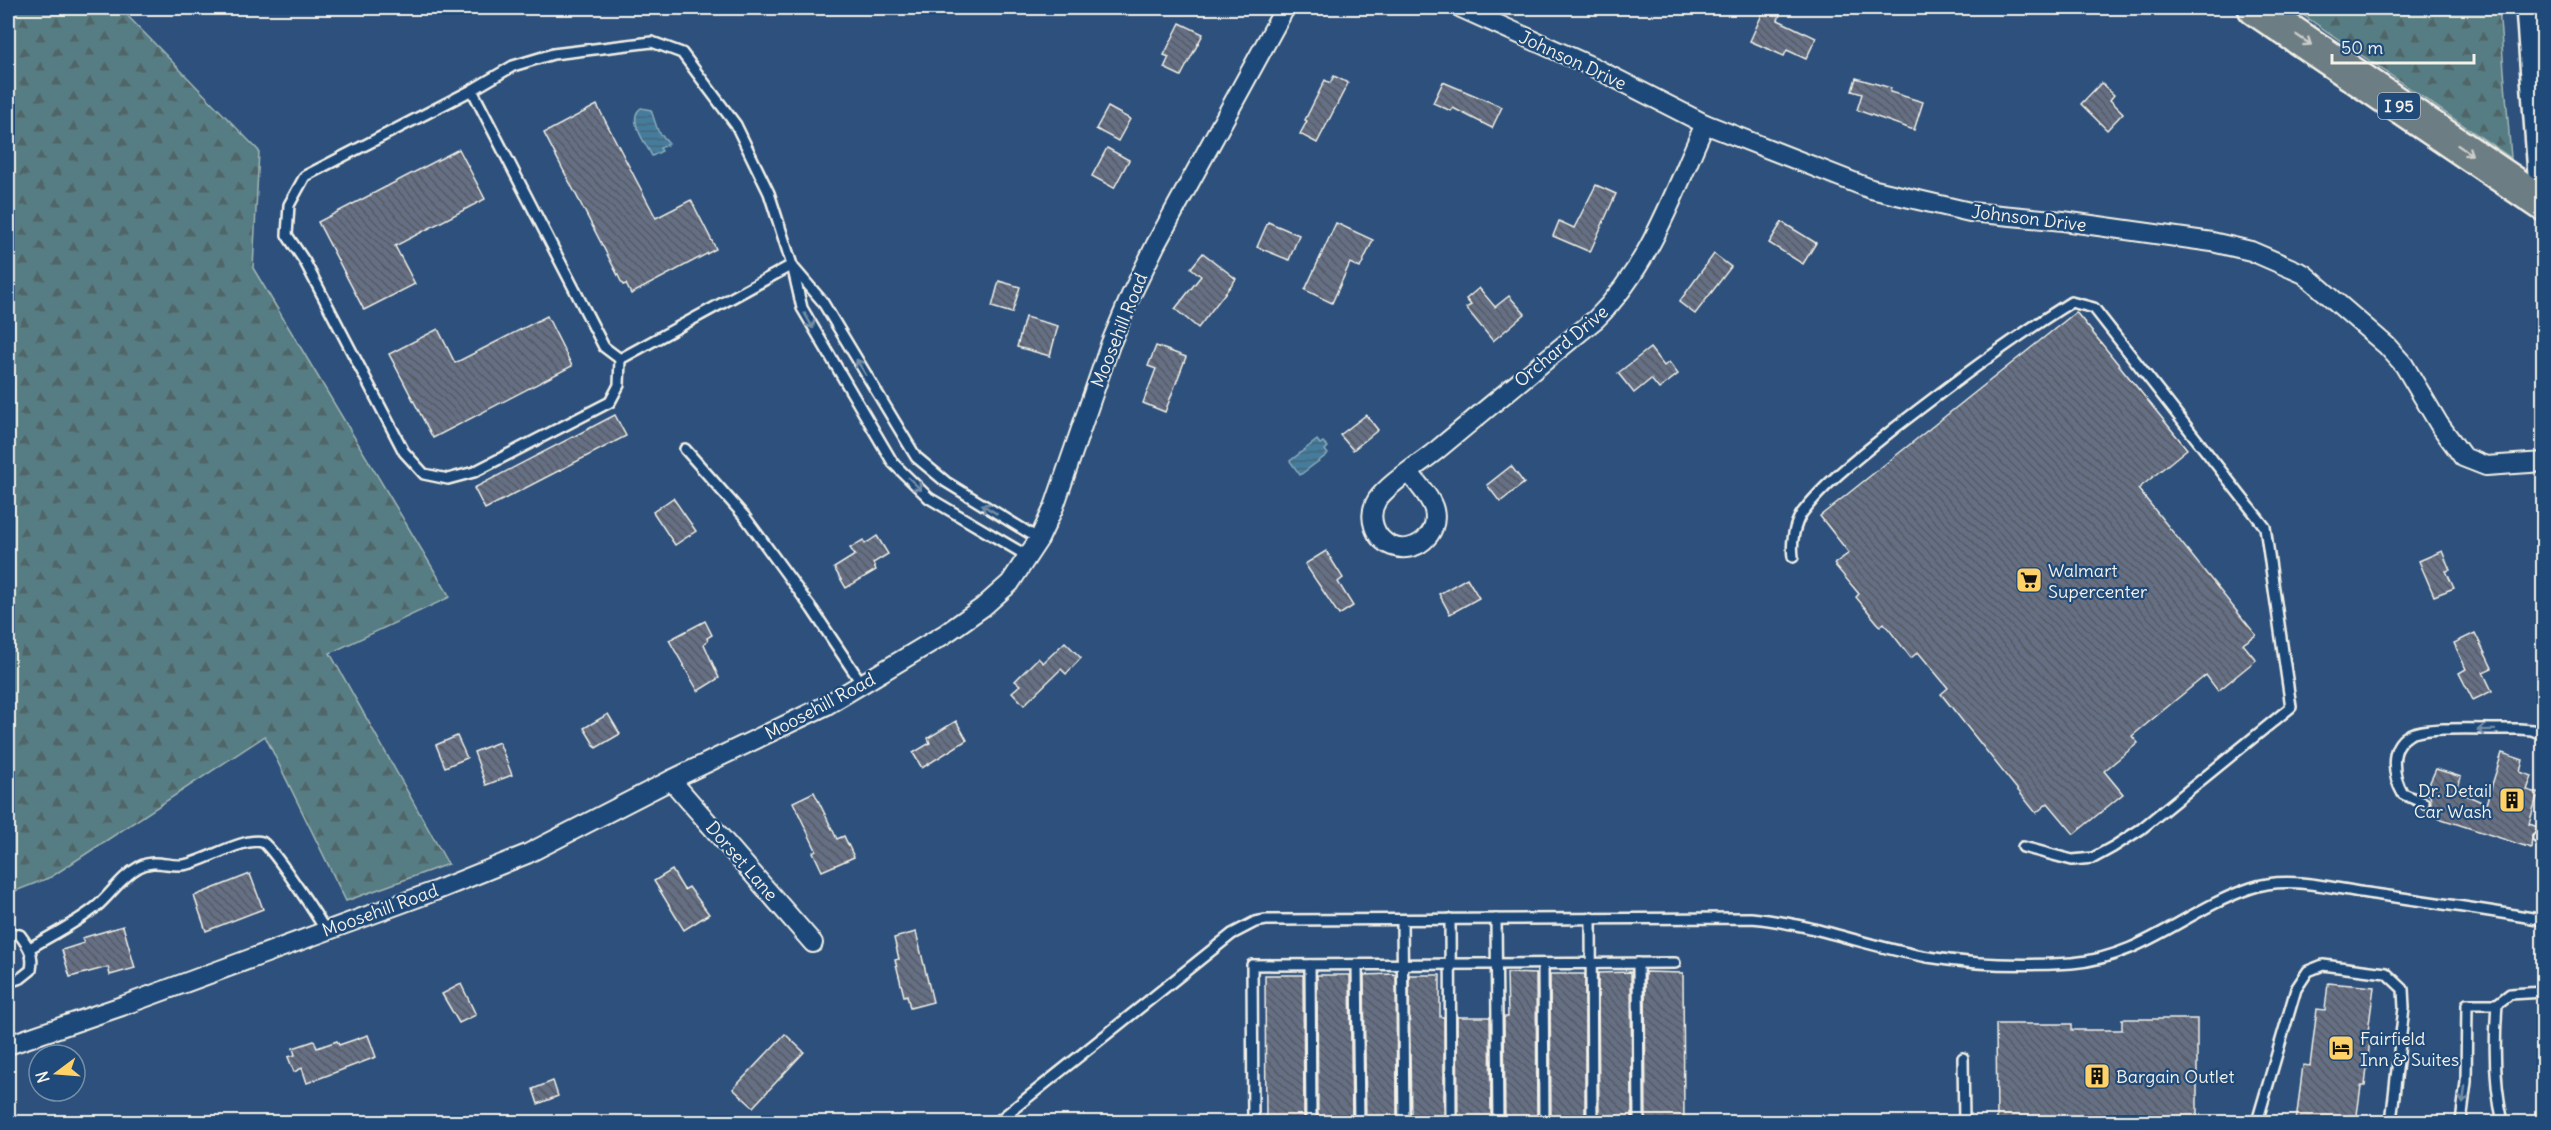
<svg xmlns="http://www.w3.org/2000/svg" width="2551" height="1130" font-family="Delius,sans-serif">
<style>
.forest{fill:url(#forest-firs);stroke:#a5b7b6;stroke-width:1.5}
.water{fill:url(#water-rules);stroke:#8aabbb;stroke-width:1.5}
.building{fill:url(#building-back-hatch);stroke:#f4f1e8;stroke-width:1.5}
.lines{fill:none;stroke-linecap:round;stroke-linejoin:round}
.service-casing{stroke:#f4f1e8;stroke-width:14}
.minor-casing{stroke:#f4f1e8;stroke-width:22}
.secondary-casing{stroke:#f4f1e8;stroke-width:32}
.motorway-casing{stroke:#f4f1e8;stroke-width:38}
.service{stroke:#1f4a7a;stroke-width:9}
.minor{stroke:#1f4a7a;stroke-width:18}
.secondary{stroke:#1f4a7a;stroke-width:27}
.motorway{stroke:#6d7d84;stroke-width:33}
.oneway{stroke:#ccceca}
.oneway2{stroke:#748da6}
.labels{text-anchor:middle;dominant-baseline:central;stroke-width:4.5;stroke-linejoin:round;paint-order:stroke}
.shield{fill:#1f4a7a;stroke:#b4bfc7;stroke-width:1.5}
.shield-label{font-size:16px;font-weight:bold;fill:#f4f1e8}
.street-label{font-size:18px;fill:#f4f1e8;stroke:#1f4a7a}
.poi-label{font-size:18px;fill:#f4f1e8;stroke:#1f4a7a;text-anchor:start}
</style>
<defs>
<pattern id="forest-firs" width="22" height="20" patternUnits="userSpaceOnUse" patternTransform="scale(1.5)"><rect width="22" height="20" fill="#567d83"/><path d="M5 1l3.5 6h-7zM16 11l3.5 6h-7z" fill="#506568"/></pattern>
<pattern id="water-rules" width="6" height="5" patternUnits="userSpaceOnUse" patternTransform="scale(1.5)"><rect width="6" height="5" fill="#447c9d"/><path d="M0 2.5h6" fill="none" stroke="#466576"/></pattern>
<pattern id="building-back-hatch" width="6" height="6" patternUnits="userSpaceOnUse" patternTransform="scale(1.5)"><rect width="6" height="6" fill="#656f85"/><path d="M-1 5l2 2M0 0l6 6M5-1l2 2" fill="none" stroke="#565a62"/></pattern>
</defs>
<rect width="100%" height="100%" fill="#2d517c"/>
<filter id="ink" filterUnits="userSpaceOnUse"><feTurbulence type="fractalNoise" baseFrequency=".0167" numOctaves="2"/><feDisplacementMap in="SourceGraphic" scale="12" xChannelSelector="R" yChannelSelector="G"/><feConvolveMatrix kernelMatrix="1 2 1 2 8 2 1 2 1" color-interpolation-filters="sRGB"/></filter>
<g filter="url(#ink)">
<!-- forest -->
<g class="forest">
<path d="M 8,8 L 120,8 L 259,151 L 253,268 L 450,597 L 330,653 L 448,864 L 346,901 L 265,736 L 51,877 L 8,894 Z"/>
<path d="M 2293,8 L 2499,8 L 2511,158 Z"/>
</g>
<!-- water -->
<g class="water">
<path d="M 641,108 L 651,110 L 658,131 L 669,144 L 660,148 L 662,151 L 652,156 C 646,144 626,118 641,108 Z"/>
<path d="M 1317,440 L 1320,444 L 1323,442 L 1328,447 L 1325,450 L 1328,454 L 1300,475 L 1290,461 Z"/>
</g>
<!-- building -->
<g class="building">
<path d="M 1765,8 L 1780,15 L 1778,20 L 1816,38 L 1806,59 L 1787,50 L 1784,56 L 1750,41 Z"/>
<path d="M 1180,23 L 1203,34 L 1181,76 L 1164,68 L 1169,57 L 1164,55 Z"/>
<path d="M 1334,76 L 1348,83 L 1317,143 L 1300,134 L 1307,121 L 1305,120 L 1325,80 L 1330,83 Z"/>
<path d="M 1856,78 L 1891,88 L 1890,92 L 1923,102 L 1914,130 L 1857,110 L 1862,94 L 1852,91 Z"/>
<path d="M 1443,82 L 1502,107 L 1492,128 L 1453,108 L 1451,111 L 1433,103 Z"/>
<path d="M 2101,83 L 2114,95 L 2110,100 L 2123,113 L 2107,130 L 2081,104 Z"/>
<path d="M 597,105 L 656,218 L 691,200 L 716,249 L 631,294 L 626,284 L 623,285 L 544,133 Z"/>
<path d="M 1108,107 L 1130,119 L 1118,141 L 1096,129 Z"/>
<path d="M 1107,148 L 1129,160 L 1114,188 L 1092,176 Z"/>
<path d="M 459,149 L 485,199 L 395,246 L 415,284 L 364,310 L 318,222 Z"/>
<path d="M 1596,185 L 1616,194 L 1590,252 L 1553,236 L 1559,221 L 1574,228 Z"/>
<path d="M 1268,222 L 1299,235 L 1289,260 L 1257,247 Z"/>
<path d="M 1782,222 L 1816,243 L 1803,264 L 1769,243 Z"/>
<path d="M 1336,223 L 1373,240 L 1360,268 L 1350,263 L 1332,303 L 1305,290 Z"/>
<path d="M 1203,253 L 1236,279 L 1198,328 L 1175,309 L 1201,276 L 1191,268 Z"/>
<path d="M 1714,254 L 1731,267 L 1695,314 L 1679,302 Z"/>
<path d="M 999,281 L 1020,287 L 1012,313 L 992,307 Z"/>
<path d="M 1479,288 L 1495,307 L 1509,296 L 1525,314 L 1493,341 L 1466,308 L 1471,305 L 1466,299 Z"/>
<path d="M 2076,312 L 2187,449 L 2138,489 L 2256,635 L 2243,644 L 2256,660 L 2218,691 L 2206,675 L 2132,736 L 2138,743 L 2104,771 L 2123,794 L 2074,834 L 2048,803 L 2036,813 L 1941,694 L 1948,688 L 1918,652 L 1911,658 L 1884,623 L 1880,626 L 1856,597 L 1859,594 L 1834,564 L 1849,553 L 1820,516 Z"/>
<path d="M 547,316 L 572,366 L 433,438 L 389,354 L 438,329 L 455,363 Z"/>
<path d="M 1025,317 L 1058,326 L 1050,356 L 1017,347 Z"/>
<path d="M 1156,346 L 1186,357 L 1165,412 L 1143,403 L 1156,369 L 1148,366 Z"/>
<path d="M 1650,348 L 1664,366 L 1669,362 L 1678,374 L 1659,389 L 1651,379 L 1634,393 L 1618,373 Z"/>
<path d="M 615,415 L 626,436 L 485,509 L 474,488 Z"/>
<path d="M 1366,415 L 1378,430 L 1353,450 L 1340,435 Z"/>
<path d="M 1511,466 L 1524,483 L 1500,502 L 1487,485 Z"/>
<path d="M 673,498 L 696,531 L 675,545 L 653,512 Z"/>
<path d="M 877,536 L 888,554 L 873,563 L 876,570 L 846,588 L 834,568 L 855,555 L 850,548 L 863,540 L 865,544 Z"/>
<path d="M 1326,551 L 1343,578 L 1338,582 L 1353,606 L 1339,615 L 1305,564 Z"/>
<path d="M 2442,551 L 2450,570 L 2446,571 L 2454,588 L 2434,596 L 2419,561 Z"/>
<path d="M 1467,578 L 1479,598 L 1450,614 L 1439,594 Z"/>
<path d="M 705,621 L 712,635 L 707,638 L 708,641 L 704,644 L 719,678 L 698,691 L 669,640 Z"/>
<path d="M 2475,633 L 2492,668 L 2483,672 L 2492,691 L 2473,700 L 2459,673 L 2466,669 L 2454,643 Z"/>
<path d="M 1065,642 L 1081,658 L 1066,674 L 1061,669 L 1024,705 L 1012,692 L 1020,685 L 1015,681 L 1038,658 L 1043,663 Z"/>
<path d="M 608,714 L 620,734 L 596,748 L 584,728 Z"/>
<path d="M 956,721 L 967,740 L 922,768 L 913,753 L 930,743 L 928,738 Z"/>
<path d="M 457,736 L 467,758 L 445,767 L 436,745 Z"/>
<path d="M 499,742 L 512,775 L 486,785 L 474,752 Z"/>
<path d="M 2502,753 L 2523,760 L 2520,772 L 2532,776 L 2527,790 L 2538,793 L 2529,824 L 2538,827 L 2532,836 L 2531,848 L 2426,814 L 2426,809 L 2431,803 L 2430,795 L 2425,793 L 2436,769 L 2461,777 L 2457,791 L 2486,804 Z"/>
<path d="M 814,792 L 837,839 L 844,836 L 854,857 L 822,871 L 813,852 L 816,850 L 793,802 Z"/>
<path d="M 672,870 L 684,890 L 689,887 L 709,914 L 684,930 L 654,881 Z"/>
<path d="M 250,874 L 263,909 L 206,931 L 194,896 Z"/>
<path d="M 123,926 L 135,968 L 110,975 L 108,967 L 70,977 L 62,950 L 84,943 L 82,938 Z"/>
<path d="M 916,932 L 933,1002 L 910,1008 L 907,995 L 904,996 L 895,960 L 899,959 L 894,938 Z"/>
<path d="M 1631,972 L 1632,1122 L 1599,1122 L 1598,973 Z"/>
<path d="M 1645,972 L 1683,973 L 1684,1122 L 1646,1122 Z"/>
<path d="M 1507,973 L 1536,974 L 1537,1122 L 1505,1122 L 1504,1017 L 1508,1017 Z"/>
<path d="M 1393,974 L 1396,975 L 1397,1122 L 1366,1122 L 1364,975 Z"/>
<path d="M 1550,974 L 1585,974 L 1585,1122 L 1551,1122 Z"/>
<path d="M 1265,975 L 1303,975 L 1304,1122 L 1266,1122 Z"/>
<path d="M 1317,975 L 1350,975 L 1352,1122 L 1318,1122 Z"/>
<path d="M 1409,975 L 1440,975 L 1440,1017 L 1444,1017 L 1444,1122 L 1411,1122 Z"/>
<path d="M 2328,983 L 2374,987 L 2367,1039 L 2370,1039 L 2365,1086 L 2361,1086 L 2356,1122 L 2296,1122 L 2303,1065 L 2310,1066 L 2317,1009 L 2325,1010 Z"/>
<path d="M 461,984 L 476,1015 L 459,1023 L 442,994 Z"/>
<path d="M 1457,1017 L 1490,1017 L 1491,1122 L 1458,1122 Z"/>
<path d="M 2122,1019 L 2197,1019 L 2197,1122 L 1997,1122 L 1996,1024 L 2072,1024 L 2072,1030 L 2122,1030 Z"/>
<path d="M 785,1034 L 804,1052 L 753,1107 L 733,1089 Z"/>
<path d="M 368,1035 L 376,1057 L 307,1083 L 302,1068 L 294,1072 L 288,1057 L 295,1055 L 293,1048 L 314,1041 L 317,1048 L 337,1041 L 339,1045 Z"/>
<path d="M 553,1081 L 558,1096 L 538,1104 L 533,1089 Z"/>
</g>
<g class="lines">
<defs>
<g id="service">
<path d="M 652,42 L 682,53 L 736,125 L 769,193 L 792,265 L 620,359 L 619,385 L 610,402 L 474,472 L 448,479 L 424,474 L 404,452 L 305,262 L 287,235 L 289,205 L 305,176 L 472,90 L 513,66 L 553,54 Z"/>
<path d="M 472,90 L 604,347 L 620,359"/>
<path d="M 792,265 L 802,308 L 893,463 L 929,498 L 1029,557"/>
<path d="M 793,267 L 822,301 L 916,457 L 946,482 L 1039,539"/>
<path d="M 685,449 L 745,517 L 812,609 L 862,684"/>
<path d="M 1793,557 C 1791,543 1794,525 1802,513 C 1827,480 1864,453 1896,427 C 1953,383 2010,340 2071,302 L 2094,308 L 2265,527 L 2291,707 L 2141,829 L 2113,847 L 2093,858 L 2072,860 L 2023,847"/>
<path d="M 2424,803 L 2403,794 C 2393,777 2388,747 2409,735 C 2426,725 2496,730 2519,729 L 2532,730 L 2544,735"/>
<path d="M 2538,838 L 2544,839"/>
<path d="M 1591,918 L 1592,1122"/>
<path d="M 1450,919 L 1451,1122"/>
<path d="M 1496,919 L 1498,1122"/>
<path d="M 1402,920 L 1404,1122"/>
<path d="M 8,932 L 20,935 C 29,947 34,955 31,970 L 21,978 L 8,982"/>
<path d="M 30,948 C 52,935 76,923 96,907 C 111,894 122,876 139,867 C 156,857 171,869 188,864 C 206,860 245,837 262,842 C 271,845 318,917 325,930"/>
<path d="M 1638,963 L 1639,1122"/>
<path d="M 1543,964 L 1544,1122"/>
<path d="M 1310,965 L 1311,1122"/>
<path d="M 1357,965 L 1359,1122"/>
<path d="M 1963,1058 L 1964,1122"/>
<path d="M 997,1122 L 1232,934 L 1255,922 L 1266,920 L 1751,918 C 1811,923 1868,947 1928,957 C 1975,965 2025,966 2072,963 C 2143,957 2186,910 2251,888 C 2287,875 2331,888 2367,893 C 2424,901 2481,909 2538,919 L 2544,923"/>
<path d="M 1253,1122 L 1252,965 L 1675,963"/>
<path d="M 2257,1122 L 2296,989 L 2308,971 L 2323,965 L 2386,973 L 2403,989 L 2404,1008 L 2391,1122"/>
<path d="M 2461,1122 L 2466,1082 L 2467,1004 L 2497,1004"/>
<path d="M 2503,1122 C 2494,1085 2494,1043 2497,1004 L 2510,994 L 2544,992"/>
</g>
<g id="minor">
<path d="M 1461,8 L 1593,67 L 1705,124 L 1871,189 L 1970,212 L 2063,221 L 2212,242 L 2251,251 L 2304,274 L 2387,346 L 2404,365 L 2439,424 L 2463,457 L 2486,466 L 2544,462"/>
<path d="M 1409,472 C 1417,484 1431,497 1434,510 C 1440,535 1414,555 1392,546 C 1374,539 1367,516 1377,500 C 1388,484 1421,463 1437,450 C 1490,406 1543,362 1596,319 C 1650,266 1674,192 1705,124"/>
<path d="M 671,780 L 813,943"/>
<path d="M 8,1045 L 122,1006 L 435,891 L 527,854 L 671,780 L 825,706 L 945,634 L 983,607 L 1010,583 L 1039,539 L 1054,507 L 1110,345 L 1131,295 L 1156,244 L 1285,8"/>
</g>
<path id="secondary" d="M 2530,8 L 2544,201"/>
<path id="motorway" d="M 2255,8 L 2544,204"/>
</defs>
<!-- service casing -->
<use href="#service" class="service-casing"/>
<!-- minor casing -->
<use href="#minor" class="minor-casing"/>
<!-- secondary casing -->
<use href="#secondary" class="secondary-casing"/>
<!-- motorway casing -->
<use href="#motorway" class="motorway-casing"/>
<!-- service -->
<use href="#service" class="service"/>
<!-- minor -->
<use href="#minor" class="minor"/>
<!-- secondary -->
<use href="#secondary" class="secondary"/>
<!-- motorway -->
<use href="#motorway" class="motorway"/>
</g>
<!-- one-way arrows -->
<defs><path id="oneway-shaft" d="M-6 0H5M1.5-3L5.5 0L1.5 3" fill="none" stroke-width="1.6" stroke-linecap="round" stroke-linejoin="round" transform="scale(1.5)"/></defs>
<g class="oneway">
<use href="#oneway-shaft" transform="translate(2304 40) rotate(34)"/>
<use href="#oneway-shaft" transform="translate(2465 150) rotate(34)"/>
</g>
<g class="oneway2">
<use href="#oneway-shaft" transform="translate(809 321) rotate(60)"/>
<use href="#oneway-shaft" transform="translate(861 367) rotate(-121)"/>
<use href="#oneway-shaft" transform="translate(915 484) rotate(44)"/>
<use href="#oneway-shaft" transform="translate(989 509) rotate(-149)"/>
<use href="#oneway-shaft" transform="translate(2486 730) rotate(179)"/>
<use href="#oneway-shaft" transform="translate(2464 1095) rotate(97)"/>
</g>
</g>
<!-- icons -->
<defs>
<symbol id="supermarket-square" viewBox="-11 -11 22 22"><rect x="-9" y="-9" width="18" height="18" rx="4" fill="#ffd166" stroke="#1f4a7a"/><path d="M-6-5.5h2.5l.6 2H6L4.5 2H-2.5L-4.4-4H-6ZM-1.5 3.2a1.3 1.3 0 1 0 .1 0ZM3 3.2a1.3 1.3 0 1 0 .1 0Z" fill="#111"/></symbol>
<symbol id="building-square" viewBox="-11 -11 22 22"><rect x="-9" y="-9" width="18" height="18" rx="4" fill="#ffd166" stroke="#1f4a7a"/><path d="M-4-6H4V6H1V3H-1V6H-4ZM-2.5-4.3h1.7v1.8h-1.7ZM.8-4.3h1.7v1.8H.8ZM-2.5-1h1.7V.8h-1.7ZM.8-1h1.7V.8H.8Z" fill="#111"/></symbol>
<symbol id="hotel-square" viewBox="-11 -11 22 22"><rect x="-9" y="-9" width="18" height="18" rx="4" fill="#ffd166" stroke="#1f4a7a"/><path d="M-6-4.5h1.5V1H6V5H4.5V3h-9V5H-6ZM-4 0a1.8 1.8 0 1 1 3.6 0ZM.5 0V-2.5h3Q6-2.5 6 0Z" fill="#111"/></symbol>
</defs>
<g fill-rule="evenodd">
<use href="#supermarket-square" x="2014" y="565" width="30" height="30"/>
<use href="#building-square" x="2497" y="785" width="30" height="30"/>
<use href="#hotel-square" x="2326" y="1033" width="30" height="30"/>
<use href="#building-square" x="2082" y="1061" width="30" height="30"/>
</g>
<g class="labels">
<!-- shield labels -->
<rect class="shield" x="2378" y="93" width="42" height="26" rx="4.5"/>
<g class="shield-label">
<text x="2399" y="106">I 95</text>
</g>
<!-- street labels -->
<g class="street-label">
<text transform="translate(1573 60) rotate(25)">Johnson Drive</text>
<text transform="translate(2029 218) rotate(7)">Johnson Drive</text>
<text transform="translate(1119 330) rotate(-68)">Moosehill Road</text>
<text transform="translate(1561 346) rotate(-40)">Orchard Drive</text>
<text transform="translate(820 706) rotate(-28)">Moosehill Road</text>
<text transform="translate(742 861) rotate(49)">Dorset Lane</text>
<text transform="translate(380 910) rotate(-20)">Moosehill Road</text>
</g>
<!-- poi labels -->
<g class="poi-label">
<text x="2048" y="570">Walmart<tspan x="2048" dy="21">Supercenter</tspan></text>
<text x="2492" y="790" text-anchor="end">Dr. Detail<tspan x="2492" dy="21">Car Wash</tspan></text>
<text x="2360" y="1038">Fairfield<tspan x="2360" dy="21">Inn &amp; Suites</tspan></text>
<text x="2116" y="1076">Bargain Outlet</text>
</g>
</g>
<!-- margin -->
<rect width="2551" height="1130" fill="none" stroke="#1f4a7a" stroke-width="30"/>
<rect x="15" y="15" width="2521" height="1100" fill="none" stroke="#f4f1e8" stroke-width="2" filter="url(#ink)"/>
<!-- north arrow -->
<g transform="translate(57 1073) rotate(254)"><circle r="28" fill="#1f4a7a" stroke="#748da6" stroke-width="1.5"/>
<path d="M0-4.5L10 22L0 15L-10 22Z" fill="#ffd166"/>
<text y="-9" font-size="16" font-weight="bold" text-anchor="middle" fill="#f4f1e8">N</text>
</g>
<!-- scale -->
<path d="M2332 54v9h142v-9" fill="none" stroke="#f4f1e8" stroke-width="3"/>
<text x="2341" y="54" font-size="18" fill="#f4f1e8" stroke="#1f4a7a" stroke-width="4.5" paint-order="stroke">50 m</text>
</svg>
